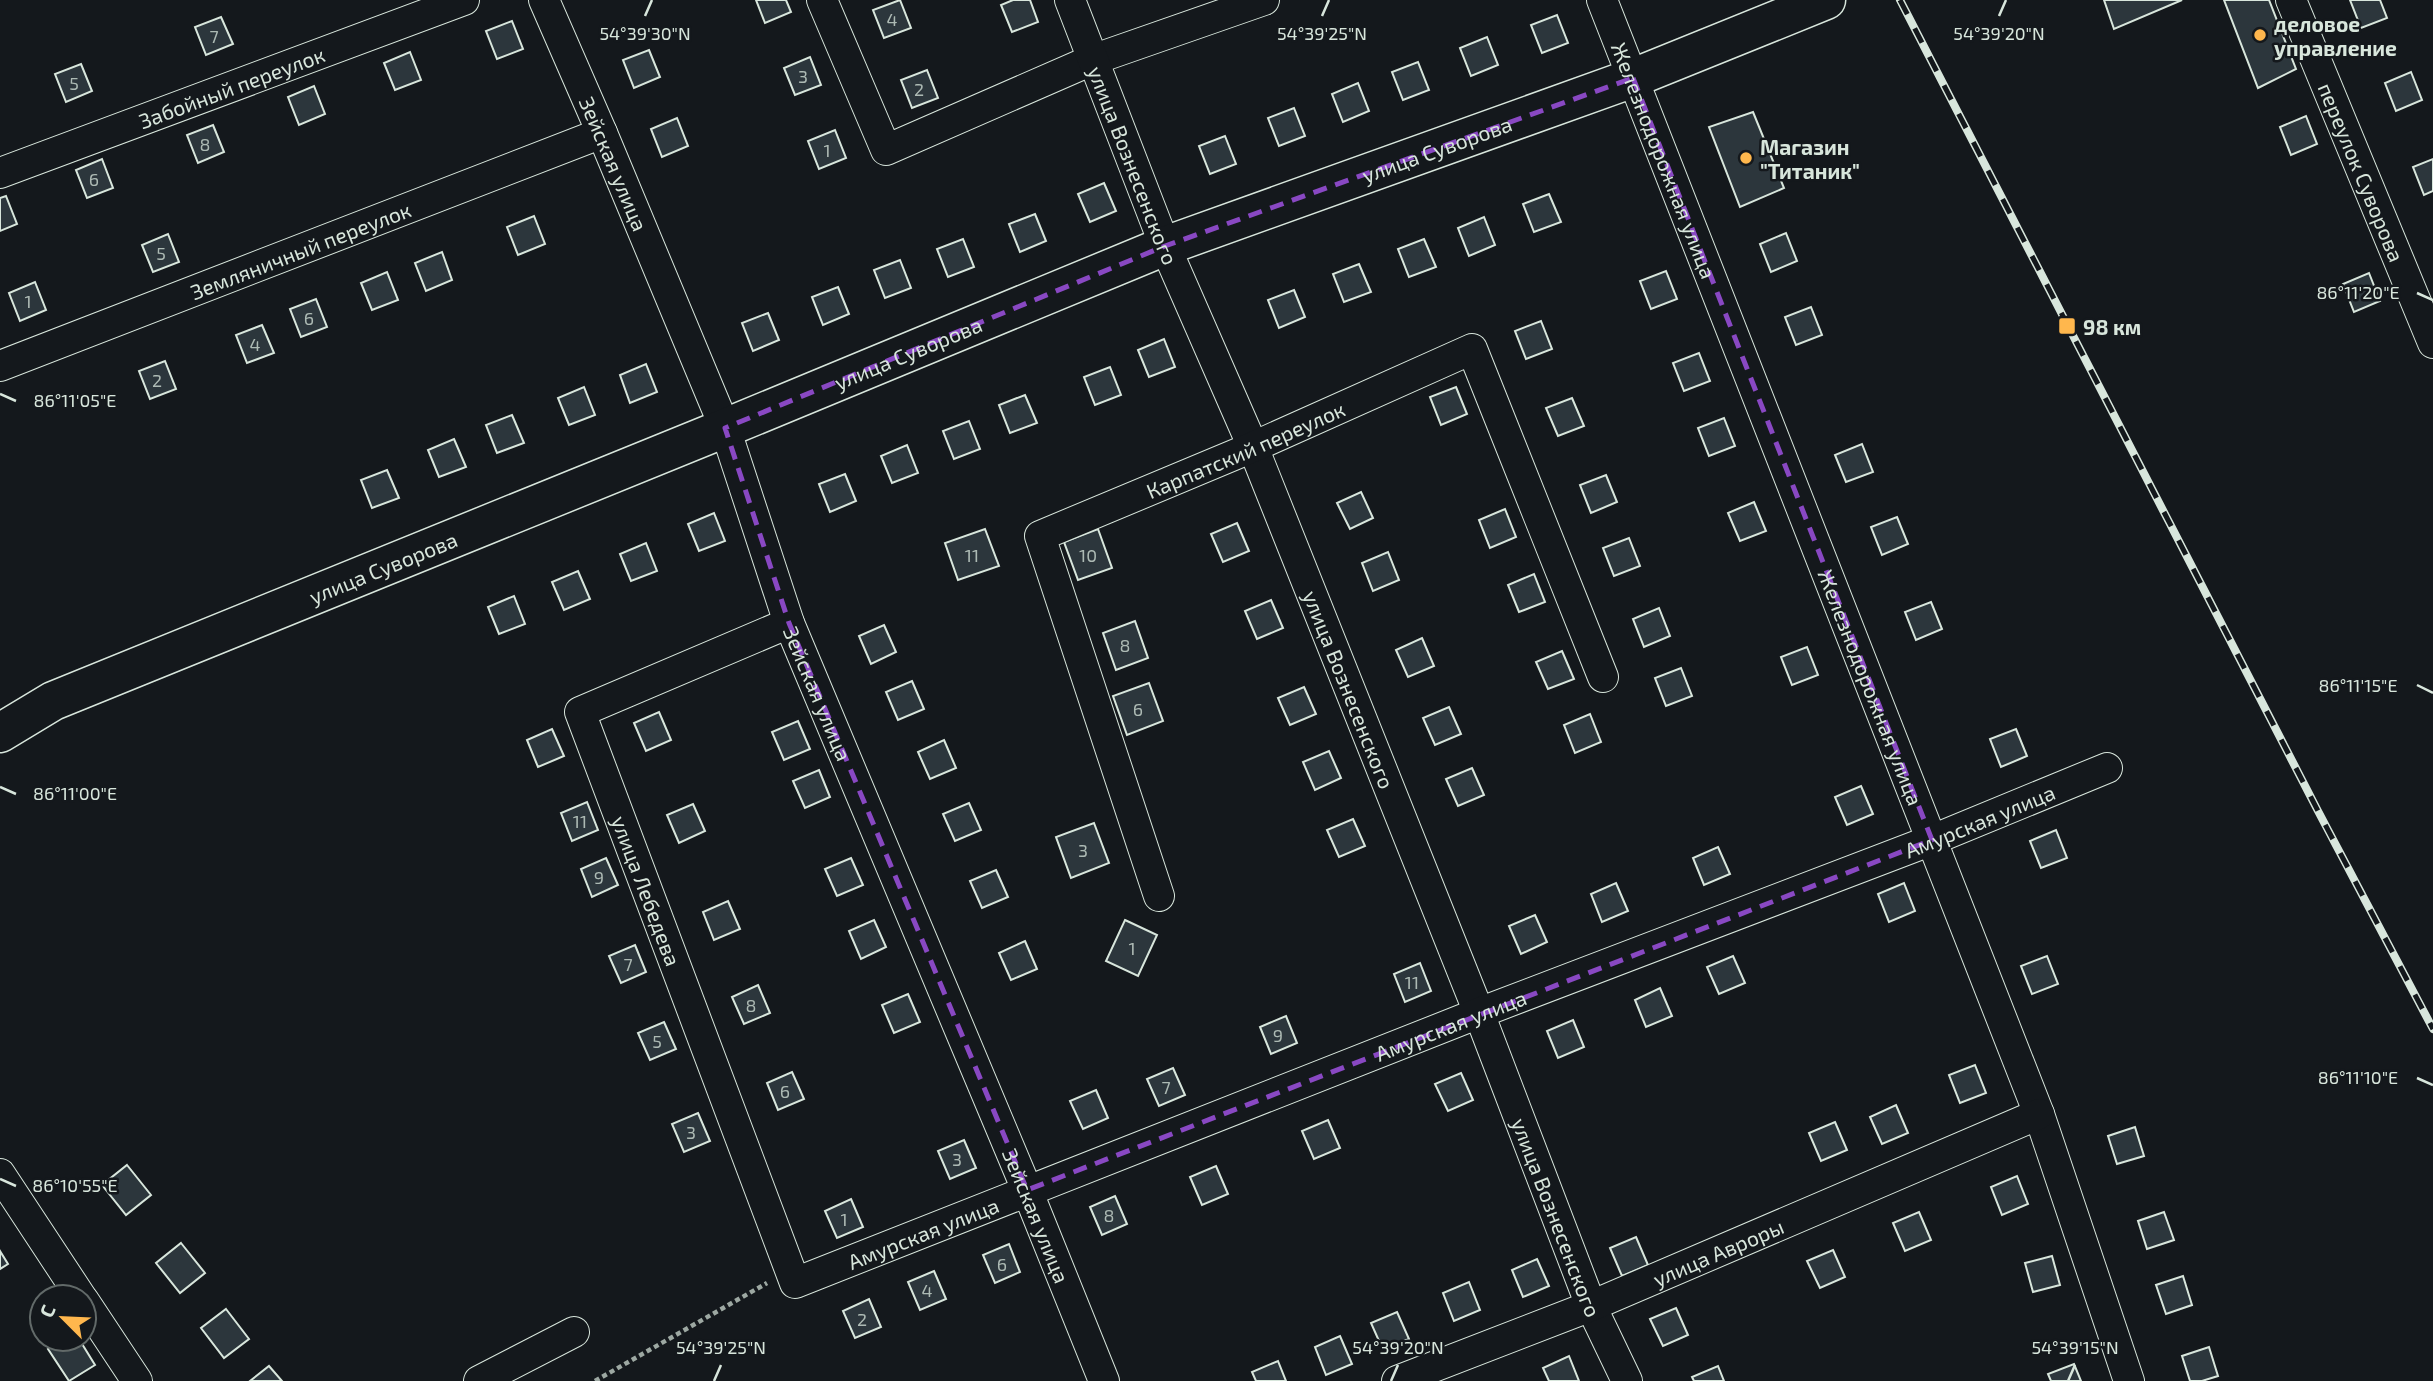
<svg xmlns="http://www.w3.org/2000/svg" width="2433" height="1381" font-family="'Exo 2',sans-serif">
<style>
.building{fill:#2c363c;stroke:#d8e6dc;stroke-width:2}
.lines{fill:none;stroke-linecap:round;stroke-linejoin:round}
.minor-casing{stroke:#d8e6dc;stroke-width:32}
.major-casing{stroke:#d8e6dc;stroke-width:41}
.path{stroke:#9da8a2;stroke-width:4.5;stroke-dasharray:5 3.5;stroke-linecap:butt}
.minor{stroke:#14181c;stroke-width:30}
.major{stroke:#14181c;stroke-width:38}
.rail-casing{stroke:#d8e6dc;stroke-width:8}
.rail{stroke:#14181c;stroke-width:5;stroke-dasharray:16;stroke-linecap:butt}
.marked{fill:none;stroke:#8948c3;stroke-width:5;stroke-dasharray:14 9;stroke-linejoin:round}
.ticks{fill:none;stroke:#d8e6dc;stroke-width:2.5}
.poi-dot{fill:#ffb74d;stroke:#14181c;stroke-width:2.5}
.labels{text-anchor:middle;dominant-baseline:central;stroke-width:5;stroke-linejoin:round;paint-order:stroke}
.number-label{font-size:18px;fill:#adbab4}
.poi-label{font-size:21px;font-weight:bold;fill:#d8e6dc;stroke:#14181c;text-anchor:start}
.street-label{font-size:21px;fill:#d8e6dc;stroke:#14181c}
.ticks-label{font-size:18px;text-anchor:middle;fill:#d8e6dc;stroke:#14181c;stroke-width:5;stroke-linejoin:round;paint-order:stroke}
</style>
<rect width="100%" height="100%" fill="#14181c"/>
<!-- building -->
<g class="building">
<path d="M 756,0 L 786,0 L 791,12 L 765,23 Z"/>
<path d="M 900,0 L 911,28 L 884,38 L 873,10 Z"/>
<path d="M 1013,0 L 1030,0 L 1038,22 L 1012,32 L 1001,5 Z"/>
<path d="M 2104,0 L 2182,0 L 2114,29 Z"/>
<path d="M 2224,0 L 2269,0 L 2296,69 L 2258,88 Z"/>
<path d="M 2350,0 L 2380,0 L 2387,18 L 2361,28 Z"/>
<path d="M 1557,15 L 1568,43 L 1542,53 L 1531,25 Z"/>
<path d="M 221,17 L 233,44 L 206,55 L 195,27 Z"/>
<path d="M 512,21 L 523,49 L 497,59 L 486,31 Z"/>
<path d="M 1487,37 L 1498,65 L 1471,76 L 1460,48 Z"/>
<path d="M 649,50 L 660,77 L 634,88 L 623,60 Z"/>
<path d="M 410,52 L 421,80 L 395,90 L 384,63 Z"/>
<path d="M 810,57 L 821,85 L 795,95 L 784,68 Z"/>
<path d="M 1418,62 L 1429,90 L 1403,100 L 1392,72 Z"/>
<path d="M 81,64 L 92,91 L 66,102 L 55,74 Z"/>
<path d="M 927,70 L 938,98 L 912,108 L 901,80 Z"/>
<path d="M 2411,72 L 2422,100 L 2396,111 L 2385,83 Z"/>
<path d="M 1358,83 L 1369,111 L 1343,122 L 1332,94 Z"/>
<path d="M 314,86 L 325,114 L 299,125 L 288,97 Z"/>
<path d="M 1294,108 L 1305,136 L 1279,146 L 1268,118 Z"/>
<path d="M 1753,112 L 1784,188 L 1740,207 L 1709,127 Z"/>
<path d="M 2306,116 L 2317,144 L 2291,155 L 2280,127 Z"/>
<path d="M 677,118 L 688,146 L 662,157 L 651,129 Z"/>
<path d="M 213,125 L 224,152 L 198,163 L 187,135 Z"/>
<path d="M 835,130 L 846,158 L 819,169 L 808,141 Z"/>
<path d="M 1225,136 L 1236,164 L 1210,174 L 1199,146 Z"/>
<path d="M 102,159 L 113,188 L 87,198 L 76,170 Z"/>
<path d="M 2433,159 L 2433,191 L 2424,195 L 2413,167 Z"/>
<path d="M 1104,183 L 1116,211 L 1090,222 L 1078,194 Z"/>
<path d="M 1549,194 L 1561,222 L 1534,232 L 1523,204 Z"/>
<path d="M 6,196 L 17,224 L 0,231 L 0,198 Z"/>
<path d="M 1035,214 L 1046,241 L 1020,252 L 1009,224 Z"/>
<path d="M 534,216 L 545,244 L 518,255 L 507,227 Z"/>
<path d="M 1484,217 L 1495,245 L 1469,256 L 1458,228 Z"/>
<path d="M 1786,233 L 1797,261 L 1771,272 L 1760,244 Z"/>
<path d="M 168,234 L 179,262 L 153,272 L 142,245 Z"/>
<path d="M 963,239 L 974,267 L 948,277 L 937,249 Z"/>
<path d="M 1424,239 L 1436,267 L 1409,277 L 1398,249 Z"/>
<path d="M 442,252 L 452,280 L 426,291 L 415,263 Z"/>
<path d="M 900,260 L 911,288 L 885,298 L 874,270 Z"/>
<path d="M 1359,264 L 1371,292 L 1344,302 L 1333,274 Z"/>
<path d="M 1666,271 L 1677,299 L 1651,309 L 1640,281 Z"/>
<path d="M 387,272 L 398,300 L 372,310 L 361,283 Z"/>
<path d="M 2369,273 L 2380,301 L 2354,312 L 2343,284 Z"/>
<path d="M 35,282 L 46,310 L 20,321 L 9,293 Z"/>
<path d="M 838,287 L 849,314 L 823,325 L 812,297 Z"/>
<path d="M 1294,290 L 1305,317 L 1279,328 L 1268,300 Z"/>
<path d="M 316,299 L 327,327 L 301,337 L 290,309 Z"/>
<path d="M 1811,307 L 1822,335 L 1796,345 L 1785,317 Z"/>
<path d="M 768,313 L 779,340 L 753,351 L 742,323 Z"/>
<path d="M 1541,321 L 1552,349 L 1526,359 L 1515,331 Z"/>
<path d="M 262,325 L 274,353 L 247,363 L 236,335 Z"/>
<path d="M 1164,339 L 1175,367 L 1149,377 L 1138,350 Z"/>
<path d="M 1699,353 L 1710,381 L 1684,391 L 1673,363 Z"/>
<path d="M 165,361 L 176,389 L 150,399 L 139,371 Z"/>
<path d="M 646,364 L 657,392 L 630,403 L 620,375 Z"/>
<path d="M 1110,367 L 1121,395 L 1095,405 L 1084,377 Z"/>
<path d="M 584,387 L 595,415 L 569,425 L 558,398 Z"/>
<path d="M 1456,387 L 1467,414 L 1441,425 L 1430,397 Z"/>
<path d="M 1025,395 L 1037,423 L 1010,433 L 999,405 Z"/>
<path d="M 1572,398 L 1584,426 L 1558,436 L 1546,408 Z"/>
<path d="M 512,415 L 524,443 L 497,453 L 486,425 Z"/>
<path d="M 1724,418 L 1735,446 L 1709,456 L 1698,428 Z"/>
<path d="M 969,421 L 980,449 L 954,459 L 943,431 Z"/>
<path d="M 454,439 L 466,467 L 439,477 L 428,450 Z"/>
<path d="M 1862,444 L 1873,472 L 1846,482 L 1835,455 Z"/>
<path d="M 907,445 L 918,473 L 892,483 L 881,456 Z"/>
<path d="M 387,470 L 399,498 L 372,508 L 361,480 Z"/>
<path d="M 845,474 L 856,501 L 830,512 L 819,484 Z"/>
<path d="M 1606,475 L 1617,502 L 1591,513 L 1580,485 Z"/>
<path d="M 1361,492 L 1373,518 L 1350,529 L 1337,503 Z"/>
<path d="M 1754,502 L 1766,531 L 1740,541 L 1728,513 Z"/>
<path d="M 1505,509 L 1516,537 L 1490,548 L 1479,520 Z"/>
<path d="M 714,513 L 725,541 L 699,551 L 688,524 Z"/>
<path d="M 1897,517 L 1908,544 L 1882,555 L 1871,527 Z"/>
<path d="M 1237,523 L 1249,551 L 1223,562 L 1211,534 Z"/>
<path d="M 985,529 L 999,566 L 958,580 L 945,543 Z"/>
<path d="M 1098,529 L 1112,568 L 1078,580 L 1064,542 Z"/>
<path d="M 1629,538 L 1640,566 L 1614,576 L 1603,548 Z"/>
<path d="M 646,543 L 657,571 L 631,581 L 620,554 Z"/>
<path d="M 1388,552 L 1399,580 L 1373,591 L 1362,563 Z"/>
<path d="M 578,571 L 590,599 L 564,610 L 552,582 Z"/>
<path d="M 1534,574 L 1545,602 L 1519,612 L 1508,585 Z"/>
<path d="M 514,596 L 525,624 L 499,634 L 488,607 Z"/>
<path d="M 1271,600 L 1283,628 L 1257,639 L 1245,611 Z"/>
<path d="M 1931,602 L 1942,629 L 1916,640 L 1905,612 Z"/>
<path d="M 1659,608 L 1670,636 L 1644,647 L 1633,619 Z"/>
<path d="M 1135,621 L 1148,658 L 1116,670 L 1103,633 Z"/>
<path d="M 884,625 L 896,652 L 871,664 L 859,636 Z"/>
<path d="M 1422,638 L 1434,666 L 1408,677 L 1396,650 Z"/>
<path d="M 1807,647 L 1818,675 L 1792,685 L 1781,657 Z"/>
<path d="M 1562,651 L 1574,679 L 1548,689 L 1536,662 Z"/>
<path d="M 1681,668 L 1692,696 L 1666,706 L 1655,678 Z"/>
<path d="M 912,681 L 924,709 L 898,720 L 886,692 Z"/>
<path d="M 1149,683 L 1163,721 L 1127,735 L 1113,696 Z"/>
<path d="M 1304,687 L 1316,714 L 1290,725 L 1278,698 Z"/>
<path d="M 1449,707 L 1461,734 L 1435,745 L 1423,718 Z"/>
<path d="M 659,712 L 671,740 L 646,751 L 634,723 Z"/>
<path d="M 1590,714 L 1601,742 L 1575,753 L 1564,725 Z"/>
<path d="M 798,721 L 810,749 L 784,760 L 772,732 Z"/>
<path d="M 552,729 L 564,756 L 538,767 L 527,740 Z"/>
<path d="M 2016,729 L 2027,756 L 2001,767 L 1990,739 Z"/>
<path d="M 944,740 L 956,768 L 930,779 L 918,752 Z"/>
<path d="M 1329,751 L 1341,778 L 1315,790 L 1303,762 Z"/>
<path d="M 1472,768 L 1484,795 L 1458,806 L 1446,779 Z"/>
<path d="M 819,770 L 830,797 L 805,808 L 793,781 Z"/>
<path d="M 1861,786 L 1873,814 L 1847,825 L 1835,797 Z"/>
<path d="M 587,802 L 598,830 L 572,841 L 561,813 Z"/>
<path d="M 969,803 L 981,830 L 955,841 L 943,814 Z"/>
<path d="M 693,804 L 705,831 L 679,843 L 667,815 Z"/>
<path d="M 1353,819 L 1365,846 L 1339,857 L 1327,830 Z"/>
<path d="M 1094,823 L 1109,863 L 1071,878 L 1056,837 Z"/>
<path d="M 2056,830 L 2067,858 L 2041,868 L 2030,841 Z"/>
<path d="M 1718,847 L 1730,874 L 1704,885 L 1693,858 Z"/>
<path d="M 606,858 L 618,885 L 592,897 L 581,869 Z"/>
<path d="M 851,858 L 863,885 L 837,896 L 825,869 Z"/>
<path d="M 996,870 L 1008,897 L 982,908 L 970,881 Z"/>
<path d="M 1616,883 L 1628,911 L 1602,922 L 1591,894 Z"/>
<path d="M 1904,883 L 1915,911 L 1889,922 L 1878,894 Z"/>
<path d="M 728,901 L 740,929 L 714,940 L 703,912 Z"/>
<path d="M 1535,915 L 1547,942 L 1521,954 L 1509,926 Z"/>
<path d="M 874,920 L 886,947 L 861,959 L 849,931 Z"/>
<path d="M 1125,920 L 1157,935 L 1138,976 L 1106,961 Z"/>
<path d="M 1025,941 L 1037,969 L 1011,980 L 999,953 Z"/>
<path d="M 635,945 L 646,972 L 621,983 L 609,956 Z"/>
<path d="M 1733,956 L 1745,983 L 1719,994 L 1707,967 Z"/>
<path d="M 2047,956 L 2058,984 L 2032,994 L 2021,966 Z"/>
<path d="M 1420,963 L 1431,991 L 1405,1002 L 1394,974 Z"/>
<path d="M 758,985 L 770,1013 L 744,1024 L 732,997 Z"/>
<path d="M 1660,988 L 1672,1016 L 1646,1027 L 1635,1000 Z"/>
<path d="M 908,994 L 920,1022 L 894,1033 L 882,1005 Z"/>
<path d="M 1286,1016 L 1297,1043 L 1271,1054 L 1260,1027 Z"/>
<path d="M 1573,1020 L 1584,1047 L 1558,1058 L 1547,1031 Z"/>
<path d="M 664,1022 L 676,1049 L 650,1060 L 638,1033 Z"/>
<path d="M 1975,1065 L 1986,1093 L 1960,1103 L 1949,1075 Z"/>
<path d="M 1173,1068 L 1185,1095 L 1159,1106 L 1147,1079 Z"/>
<path d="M 792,1072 L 804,1099 L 778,1110 L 767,1083 Z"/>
<path d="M 1461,1073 L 1473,1100 L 1448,1111 L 1435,1084 Z"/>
<path d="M 1096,1090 L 1108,1118 L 1083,1129 L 1070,1101 Z"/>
<path d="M 1896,1105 L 1908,1133 L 1882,1144 L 1870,1117 Z"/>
<path d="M 698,1113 L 710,1141 L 684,1152 L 672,1124 Z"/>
<path d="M 1328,1120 L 1340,1148 L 1314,1159 L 1302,1131 Z"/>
<path d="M 1835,1122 L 1847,1150 L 1821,1161 L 1809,1133 Z"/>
<path d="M 2135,1127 L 2144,1156 L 2117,1164 L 2108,1136 Z"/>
<path d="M 964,1140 L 976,1168 L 950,1179 L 938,1151 Z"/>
<path d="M 127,1165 L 151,1195 L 126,1215 L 102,1185 Z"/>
<path d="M 1216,1166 L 1228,1194 L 1202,1205 L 1190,1177 Z"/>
<path d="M 2017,1176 L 2028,1204 L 2002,1215 L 1991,1187 Z"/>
<path d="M 1115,1196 L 1127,1224 L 1102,1235 L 1090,1207 Z"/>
<path d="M 851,1199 L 863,1227 L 837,1238 L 825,1211 Z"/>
<path d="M 1919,1212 L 1931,1240 L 1905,1251 L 1893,1223 Z"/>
<path d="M 2164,1212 L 2174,1240 L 2147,1249 L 2138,1221 Z"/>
<path d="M 1636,1237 L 1648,1265 L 1622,1276 L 1610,1248 Z"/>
<path d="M 181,1243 L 205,1273 L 180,1293 L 156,1263 Z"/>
<path d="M 1009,1244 L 1020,1272 L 995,1283 L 983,1255 Z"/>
<path d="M 1833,1250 L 1845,1277 L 1820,1288 L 1807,1261 Z"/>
<path d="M 0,1251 L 8,1264 L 0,1269 Z"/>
<path d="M 2052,1256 L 2060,1285 L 2033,1292 L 2025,1263 Z"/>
<path d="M 1537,1259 L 1549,1286 L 1523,1297 L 1512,1270 Z"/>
<path d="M 934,1271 L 946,1299 L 920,1310 L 908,1282 Z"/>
<path d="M 2183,1276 L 2192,1305 L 2166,1314 L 2156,1285 Z"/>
<path d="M 1469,1282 L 1480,1310 L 1454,1321 L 1443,1293 Z"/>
<path d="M 869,1299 L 881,1327 L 855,1338 L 843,1311 Z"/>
<path d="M 1676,1308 L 1688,1335 L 1663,1346 L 1650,1319 Z"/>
<path d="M 226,1309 L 249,1339 L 224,1358 L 201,1328 Z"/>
<path d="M 1397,1312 L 1409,1339 L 1383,1350 L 1371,1323 Z"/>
<path d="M 1340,1336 L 1352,1364 L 1326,1375 L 1315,1347 Z"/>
<path d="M 64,1339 L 79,1339 L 95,1365 L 69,1381 L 48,1349 Z"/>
<path d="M 2209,1347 L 2218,1376 L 2202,1381 L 2190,1381 L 2182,1356 Z"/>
<path d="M 1569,1356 L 1579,1381 L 1549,1381 L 1543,1368 Z"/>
<path d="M 1278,1361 L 1286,1381 L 1256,1381 L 1252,1372 Z"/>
<path d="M 2074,1364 L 2081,1381 L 2051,1381 L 2048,1374 Z"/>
<path d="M 269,1366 L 282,1381 L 250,1381 Z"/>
<path d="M 1718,1366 L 1724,1381 L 1694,1381 L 1692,1377 Z"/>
</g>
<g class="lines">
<defs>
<g id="minor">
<path id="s1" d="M 544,0 L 602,133 L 725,428 L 789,623 L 1027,1190 L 1104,1381"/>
<path d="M 822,0 L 886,150 L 1092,60 L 1264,0"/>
<path id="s2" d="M 1070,0 L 1165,246 L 1253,447 L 1479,1013 L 1591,1306 L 1627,1381"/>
<path id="s3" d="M 1602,0 L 2039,1114 L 2129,1381"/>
<path id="s4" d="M 2291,0 L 2433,343"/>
<path id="s5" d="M 0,173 L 464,0"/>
<path id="s6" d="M 0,366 L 602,133"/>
<path id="s7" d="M 789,623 L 580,712 L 795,1283 L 1479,1013 L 1932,840 L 2107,768"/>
<path id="s8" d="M 1159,896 L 1040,536 L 1253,447 L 1472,349 L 1603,677"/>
<path d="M 0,1174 L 81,1297"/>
<path d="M 84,1301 L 137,1381"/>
<path d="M 479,1381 L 574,1332"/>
<path id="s9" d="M 1397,1381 L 1591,1306 L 2039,1114"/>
</g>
<g id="major">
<path id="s10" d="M 0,733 L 53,701 L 725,428 L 1165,246 L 1633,78 L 1826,0"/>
</g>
</defs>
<!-- minor casing -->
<use href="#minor" class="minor-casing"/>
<!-- major casing -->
<use href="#major" class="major-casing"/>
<!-- path -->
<path class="path" d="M 595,1381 L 767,1283"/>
<!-- minor -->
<use href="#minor" class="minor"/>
<!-- major -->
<use href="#major" class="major"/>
<defs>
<path id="rail" d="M 1900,0 L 2318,811 L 2433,1029"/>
</defs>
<!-- rail casing -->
<use href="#rail" class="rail-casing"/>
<!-- rail -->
<use href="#rail" class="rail"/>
</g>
<!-- marked area -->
<path class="marked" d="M 1633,78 L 1932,840 L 1027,1190 L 789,623 L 725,428 L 1165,246 Z"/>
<!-- ticks -->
<path class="ticks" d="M 645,16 L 652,0M 1322,16 L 1329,0M 1999,16 L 2006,0M 2417,293 L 2433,300M 0,394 L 16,401M 2417,685 L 2433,693M 0,787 L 16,794M 2417,1078 L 2433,1085M 0,1179 L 16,1186M 714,1381 L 721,1365M 1391,1381 L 1398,1365M 2068,1381 L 2075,1365"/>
<!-- markers -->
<g class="poi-dot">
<circle cx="2260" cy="35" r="7"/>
<circle cx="1746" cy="158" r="7"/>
<rect x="2058" y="317" width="18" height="18" rx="3.5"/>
</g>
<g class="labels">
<!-- number labels -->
<g class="number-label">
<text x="892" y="19">4</text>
<text x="214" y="36">7</text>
<text x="803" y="76">3</text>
<text x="74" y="83">5</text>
<text x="919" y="89">2</text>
<text x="205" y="144">8</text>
<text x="827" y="150">1</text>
<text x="94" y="179">6</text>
<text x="161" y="253">5</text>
<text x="28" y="301">1</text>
<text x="309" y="318">6</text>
<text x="255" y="344">4</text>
<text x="157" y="380">2</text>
<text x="972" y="555">11</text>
<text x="1088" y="555">10</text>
<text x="1125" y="645">8</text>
<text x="1138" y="709">6</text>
<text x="580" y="821">11</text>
<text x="1083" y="850">3</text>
<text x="599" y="877">9</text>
<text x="1132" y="948">1</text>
<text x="628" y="964">7</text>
<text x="1412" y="982">11</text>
<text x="751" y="1005">8</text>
<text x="1278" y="1035">9</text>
<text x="657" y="1041">5</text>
<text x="1166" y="1087">7</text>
<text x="785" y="1091">6</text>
<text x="691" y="1132">3</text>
<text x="957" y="1159">3</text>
<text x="1109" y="1215">8</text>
<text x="844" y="1219">1</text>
<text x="1002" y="1264">6</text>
<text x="927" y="1290">4</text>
<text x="862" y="1319">2</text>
</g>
<!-- poi labels -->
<g class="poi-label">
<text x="2274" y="23">деловое<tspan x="2274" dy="24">управление</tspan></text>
<text x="1760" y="146">Магазин<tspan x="1760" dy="24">"Титаник"</tspan></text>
<text x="2083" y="326">98 км</text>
</g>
<!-- street labels -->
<g class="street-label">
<text stroke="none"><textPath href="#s5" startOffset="247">Забойный переулок</textPath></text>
<text stroke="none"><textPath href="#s10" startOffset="1552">улица Суворова</textPath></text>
<text stroke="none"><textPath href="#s3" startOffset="172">Железнодорожная улица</textPath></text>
<text stroke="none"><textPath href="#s1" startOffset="178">Зейская улица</textPath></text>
<text stroke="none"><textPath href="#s2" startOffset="177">улица Вознесенского</textPath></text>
<text stroke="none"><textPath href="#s4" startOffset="186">переулок Суворова</textPath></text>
<text stroke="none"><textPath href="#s6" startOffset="322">Земляничный переулок</textPath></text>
<text stroke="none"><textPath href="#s10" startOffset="985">улица Суворова</textPath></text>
<text stroke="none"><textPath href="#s8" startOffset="602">Карпатский переулок</textPath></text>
<text stroke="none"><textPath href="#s10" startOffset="418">улица Суворова</textPath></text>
<text stroke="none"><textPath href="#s3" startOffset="738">Железнодорожная улица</textPath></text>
<text stroke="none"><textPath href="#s2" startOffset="744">улица Вознесенского</textPath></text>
<text stroke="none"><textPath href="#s1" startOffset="746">Зейская улица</textPath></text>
<text stroke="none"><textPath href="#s7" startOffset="2109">Амурская улица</textPath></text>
<text stroke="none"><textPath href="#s7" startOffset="418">улица Лебедева</textPath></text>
<text stroke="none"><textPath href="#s7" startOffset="1542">Амурская улица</textPath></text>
<text stroke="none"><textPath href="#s1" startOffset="1312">Зейская улица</textPath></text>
<text stroke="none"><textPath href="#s2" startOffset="1311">улица Вознесенского</textPath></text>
<text stroke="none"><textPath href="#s7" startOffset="975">Амурская улица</textPath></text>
<text stroke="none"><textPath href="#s9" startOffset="346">улица Авроры</textPath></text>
</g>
</g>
<g class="ticks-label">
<text x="645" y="40">54°39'30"N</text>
<text x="1322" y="40">54°39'25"N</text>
<text x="1999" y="40">54°39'20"N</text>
<text x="2358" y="299">86°11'20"E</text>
<text x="75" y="407">86°11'05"E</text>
<text x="2358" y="692">86°11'15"E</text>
<text x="75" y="800">86°11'00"E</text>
<text x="2358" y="1084">86°11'10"E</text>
<text x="75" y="1192">86°10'55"E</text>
<text x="721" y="1354">54°39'25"N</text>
<text x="1398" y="1354">54°39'20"N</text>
<text x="2075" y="1354">54°39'15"N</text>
</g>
<!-- north arrow -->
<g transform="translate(63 1318) rotate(294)"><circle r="33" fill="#14181c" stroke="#626a69" stroke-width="2"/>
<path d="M0-5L12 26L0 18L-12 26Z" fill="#ffb74d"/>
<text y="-10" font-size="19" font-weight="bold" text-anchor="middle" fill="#d8e6dc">С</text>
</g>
</svg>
